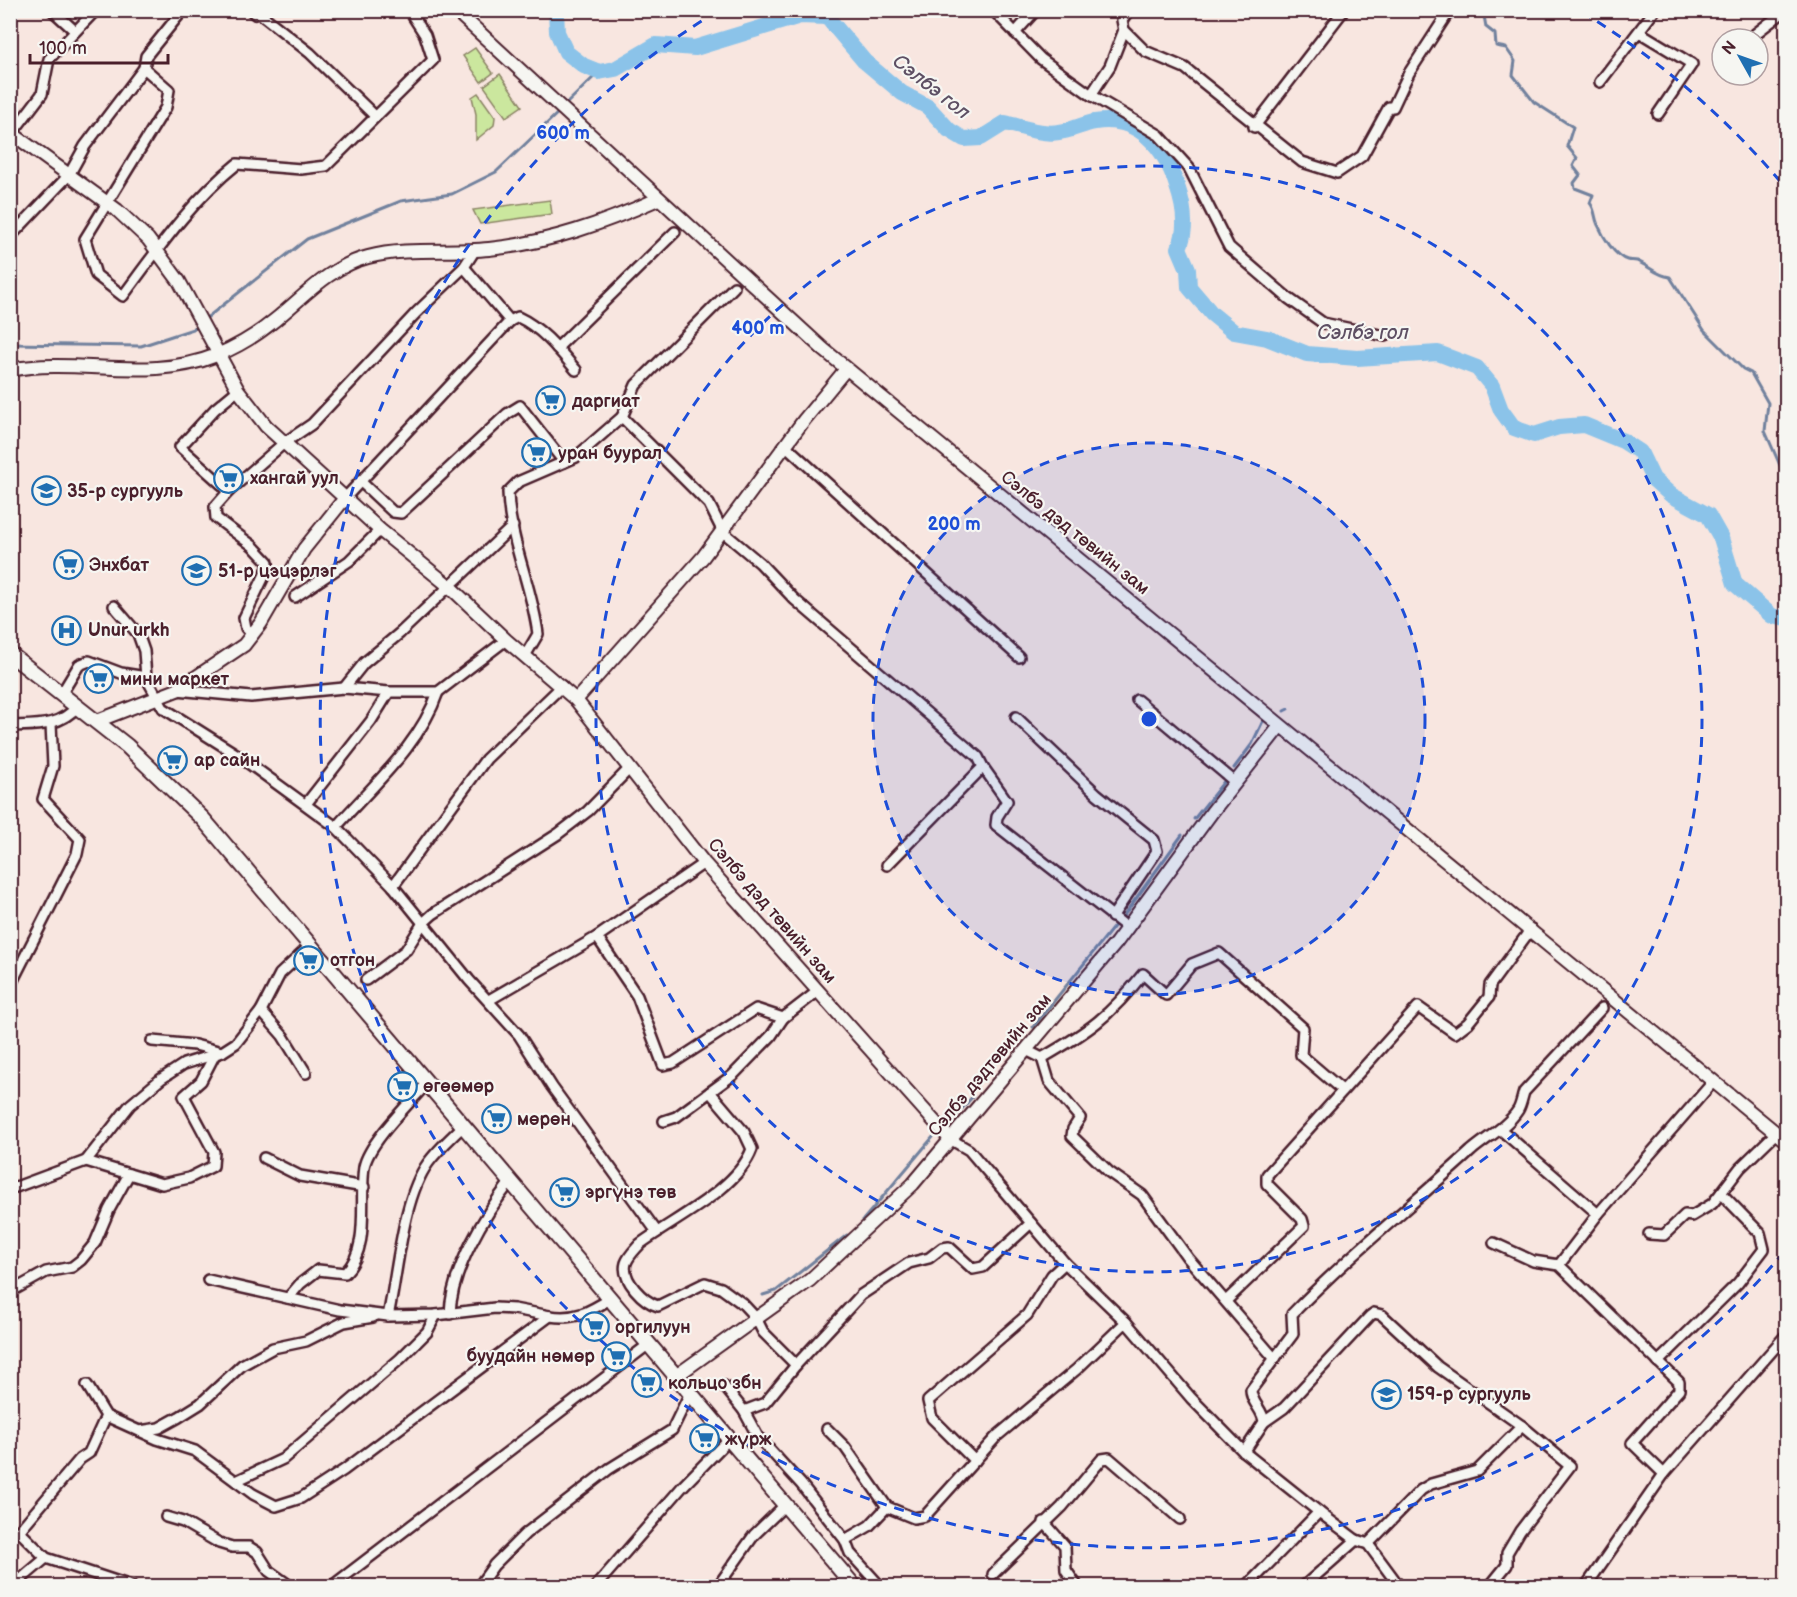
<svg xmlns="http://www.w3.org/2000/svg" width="1797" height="1597" font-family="'Balsamiq Sans',sans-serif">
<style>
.green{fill:#cbe79e;stroke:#8a8364;stroke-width:1.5}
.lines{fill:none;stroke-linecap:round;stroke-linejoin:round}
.stream{stroke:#71819d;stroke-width:3}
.river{stroke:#8bc3e9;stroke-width:16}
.minor-casing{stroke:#4a1f2b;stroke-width:14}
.tertiary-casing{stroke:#4a1f2b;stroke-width:16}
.secondary-casing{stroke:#4a1f2b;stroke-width:18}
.minor{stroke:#f6f6f2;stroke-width:9}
.tertiary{stroke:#f6f6f2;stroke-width:12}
.secondary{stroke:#f6f6f2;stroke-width:14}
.ring{fill:none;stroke:#1d4ed8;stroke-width:3;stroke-dasharray:10 8}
.labels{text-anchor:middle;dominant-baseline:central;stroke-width:4.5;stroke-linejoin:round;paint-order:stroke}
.poi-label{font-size:18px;font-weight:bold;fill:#4a1f2b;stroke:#f6f6f2;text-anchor:start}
.street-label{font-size:18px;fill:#4a1f2b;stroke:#f6f6f2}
.water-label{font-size:20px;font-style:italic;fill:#5e5064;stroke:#f6f6f2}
.centre{fill:#1d4ed8;stroke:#f6f6f2;stroke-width:3}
.ring-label{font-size:18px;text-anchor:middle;font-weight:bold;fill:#1d4ed8;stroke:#f6f6f2;stroke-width:4.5;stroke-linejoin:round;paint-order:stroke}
</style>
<rect width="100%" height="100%" fill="#f8e6e0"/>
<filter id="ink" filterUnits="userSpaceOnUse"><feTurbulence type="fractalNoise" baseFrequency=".0167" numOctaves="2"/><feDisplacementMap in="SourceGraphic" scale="12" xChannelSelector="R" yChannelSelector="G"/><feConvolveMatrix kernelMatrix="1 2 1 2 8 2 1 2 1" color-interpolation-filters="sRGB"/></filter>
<g filter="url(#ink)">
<!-- green -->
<g class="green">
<path d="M 475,48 L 493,73 L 481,82 L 463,56 Z"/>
<path d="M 500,74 L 522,106 L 506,117 L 484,86 Z"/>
<path d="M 478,93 L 495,117 L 494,125 L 476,140 L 476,114 L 472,97 Z"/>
<path d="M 550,200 L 552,214 L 480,224 L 473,210 Z"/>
</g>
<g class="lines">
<!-- stream -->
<g class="stream">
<path d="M 1483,10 L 1486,27 L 1495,34 L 1496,46 L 1506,48 L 1515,61 L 1513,75 L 1534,102 L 1573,127 L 1567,146 L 1577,158 L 1573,166 L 1580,175 L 1574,183 L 1575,188 L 1593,195 L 1590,203 C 1596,210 1594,217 1598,225 C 1603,236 1614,256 1627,260 C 1630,261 1634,260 1637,261 C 1649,266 1656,275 1670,277 L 1704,330 L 1743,369 L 1751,373 L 1768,403 L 1765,431 L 1786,479"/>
<path d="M 565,105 L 599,72"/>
<path d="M 204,320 L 307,239 L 401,201 L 452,194 L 496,172 L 561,110"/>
<path d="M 10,344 L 141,346 L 193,329 L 199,324"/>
<path d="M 1284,711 L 1288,709"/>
<path d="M 1234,768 L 1252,744 L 1263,721"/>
<path d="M 1194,819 L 1226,779"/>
<path d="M 1124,915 L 1182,835"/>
<path d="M 1033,1027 L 1116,924"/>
<path d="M 947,1121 L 954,1118 L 973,1096"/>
<path d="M 863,1220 L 933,1137"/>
<path d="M 763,1295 L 776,1291 L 847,1235"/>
</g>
<!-- river -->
<path class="river" d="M 556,10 L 557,32 L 566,52 L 584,66 L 599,72 L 615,69 L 656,45 L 695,48 L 800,16 L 827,17 L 864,61 L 902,93 L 928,107 L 949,130 L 964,139 L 981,138 L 1005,123 C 1022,127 1041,135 1059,132 C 1071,131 1082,124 1095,122 C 1139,115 1165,148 1177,186 C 1184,206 1188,228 1179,248 L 1188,269 L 1189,287 L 1212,314 L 1234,332 L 1267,338 L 1307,354 L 1357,358 L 1438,353 L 1477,368 L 1492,386 L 1501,410 L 1514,428 L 1534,435 L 1559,427 L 1584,425 L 1623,441 L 1640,452 L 1653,479 L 1671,495 L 1708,515 L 1721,538 L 1735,584 L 1772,616 L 1786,619"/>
<defs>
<g id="minor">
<path d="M 52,10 L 75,31"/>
<path d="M 251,10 L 255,14 L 258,12 L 310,53 L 375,116"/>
<path d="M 993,10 L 1041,59 L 1091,95 L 1110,66 L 1124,30"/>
<path d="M 1129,10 L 1122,20 L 1124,30 L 1145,51 L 1185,68 L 1302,162 L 1337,173 L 1362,156 L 1389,107 L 1393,107 L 1409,73 L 1450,10"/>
<path d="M 1639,32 L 1692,64 L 1658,114"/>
<path d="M 1015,33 L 1036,10"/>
<path d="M 1755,34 L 1786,10"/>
<path d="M 144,68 L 169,90 L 166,107 L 85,239 L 96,275 L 123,296 C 158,249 192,200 237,164 L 301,169 L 326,166 L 433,60 L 425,35 L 409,10"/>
<path d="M 1600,82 L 1655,10"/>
<path d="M 1091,95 L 1159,135 L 1189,168 L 1229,247 L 1288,298 L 1323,323 L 1385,336"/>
<path d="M 1254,127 L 1344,10"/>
<path d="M 10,136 L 42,94 L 49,59 L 96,10"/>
<path d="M 10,237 L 69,175 L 85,146 L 144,68 L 146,56 L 183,10"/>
<path d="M 464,267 L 510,321 L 518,317 C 542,328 560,351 576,370"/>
<path d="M 734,287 L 636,385 L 622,417 L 709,504 L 723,532 L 760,563 L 794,599 L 978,757 L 983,767 L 887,865"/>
<path d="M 557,348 L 675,232"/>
<path d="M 785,445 L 1019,657"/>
<path d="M 360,481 L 393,512 L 401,513 L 507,414 L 520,406 L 564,462"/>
<path d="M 229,491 L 180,447 L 215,409 L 238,390"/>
<path d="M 345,498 L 510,321"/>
<path d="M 295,597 L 349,561 L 380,530"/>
<path d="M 114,606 L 138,634 L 144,651 L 146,677 L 163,708 L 236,754 L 336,827 L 393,886 L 469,980 L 519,1035 L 552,1087 L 657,1232"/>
<path d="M 253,635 L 246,628 L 244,618 L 268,568 L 268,562 L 253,546 L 216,518 L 215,507 L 229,491 L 284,443 L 312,424 L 416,313 L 464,267 L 475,250"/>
<path d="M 525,656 L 538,634 C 532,586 509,540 508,492 L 518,482 L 576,457 L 622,417"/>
<path d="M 344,688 L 364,663 L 400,633 L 513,526"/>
<path d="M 177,690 L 251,697 L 344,688 L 389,692 L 438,692 L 506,640"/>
<path d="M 62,693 L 79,665 L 89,661 L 121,673 L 146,677"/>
<path d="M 1137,700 L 1235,782"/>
<path d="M 1016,717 L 1097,794 L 1154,840 L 1157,851 L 1112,917"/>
<path d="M 10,726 C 38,725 59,727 78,706"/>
<path d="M 983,767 L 1007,801 L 997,817 L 996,825 L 1128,928"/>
<path d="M 306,804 L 371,721 L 389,692"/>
<path d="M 336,827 C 372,786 420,745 438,692"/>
<path d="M 393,886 L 486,759 L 562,686"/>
<path d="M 597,937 L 637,996 L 663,1065 L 673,1063 L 756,1009 L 783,1018 L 771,1036 L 733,1075 L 676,1117 L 664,1121"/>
<path d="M 366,980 L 406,950 L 423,923 L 433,914 L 558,834 L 588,811 L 629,769"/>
<path d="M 10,986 L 77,854 L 80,839 L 43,799 L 53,766 L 51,724"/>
<path d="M 489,1000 L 597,937 L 704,863"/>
<path d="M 261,1011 L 283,1036 L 306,1073"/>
<path d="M 783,1018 L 818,991"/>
<path d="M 152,1041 L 195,1045 L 222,1052 L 236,1043 L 261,1011 L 280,974 L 311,945"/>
<path d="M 1026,1050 L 1042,1058 C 1089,1031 1109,1017 1143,974 L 1166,995 L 1192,964 L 1219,953 L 1303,1028 L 1301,1055 L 1342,1090"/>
<path d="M 1042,1058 L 1049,1081 L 1080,1118 L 1073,1129 L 1072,1136 L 1109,1172 L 1142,1195 L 1188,1258 L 1275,1359"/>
<path d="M 710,1092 L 744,1132 L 752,1149 C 737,1190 675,1218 640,1244 C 635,1250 629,1255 626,1263 C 621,1280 644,1302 658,1306 L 705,1283 L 721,1288 L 743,1304 L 756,1318 L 763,1332 L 796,1365"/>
<path d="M 1500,1129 L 1598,1214 L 1559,1265"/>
<path d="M 950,1139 L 969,1150 L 1065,1263 L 1126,1322 L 1191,1398 L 1244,1452 L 1319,1512 L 1247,1586"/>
<path d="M 264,1158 L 300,1176 L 364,1187"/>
<path d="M 86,1161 L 162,1184 L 189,1178 L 213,1166 L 214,1152 L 184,1096 L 201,1081 L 215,1054"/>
<path d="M 10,1186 L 16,1187 L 86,1161 L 130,1105 L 161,1079 L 184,1064 L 222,1052"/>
<path d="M 1598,1214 L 1713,1082"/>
<path d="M 1649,1234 L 1664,1235 L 1685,1215 L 1692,1216 L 1712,1204 L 1721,1193"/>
<path d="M 1494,1243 L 1533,1261 L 1559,1265 L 1679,1382 L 1679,1390 L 1632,1443 L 1664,1474"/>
<path d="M 208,1280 L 340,1310 L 388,1316 L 436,1315 L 495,1308 L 514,1309 L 550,1316"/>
<path d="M 10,1292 L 46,1272 L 72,1267 L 81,1260 L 95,1243 L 109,1210 L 129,1174"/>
<path d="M 288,1298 L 300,1284 L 318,1270 L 345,1273 C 371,1247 359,1200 364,1167 C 369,1142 410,1103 427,1083"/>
<path d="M 1226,1301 L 1304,1226 L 1302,1219 L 1267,1184 L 1267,1175 L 1418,1007 L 1455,1033 L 1468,1023 L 1489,997 L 1490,985 L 1531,929"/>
<path d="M 450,1314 C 451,1270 485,1214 511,1181"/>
<path d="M 388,1316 C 398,1272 402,1199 428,1163 C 438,1149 452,1137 464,1125"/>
<path d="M 1658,1362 L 1738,1283 L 1764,1249 L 1760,1233 L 1721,1193 L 1740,1168 L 1776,1133"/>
<path d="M 87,1385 L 106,1416 L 157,1439 L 195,1451 L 253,1494 L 276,1506 L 301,1498 L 344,1470 L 550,1316 C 575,1320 589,1312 610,1299"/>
<path d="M 724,1386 L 744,1411 L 758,1437 L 801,1484 L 845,1540 L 850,1553 L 880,1586"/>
<path d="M 744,1411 L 765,1403 L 796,1365 L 861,1295 L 909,1263 L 929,1258 L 942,1248 L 949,1247 L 973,1269 L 983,1267 L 1031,1223"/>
<path d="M 106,1416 L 89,1453 L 80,1459 L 19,1531 L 46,1558 L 131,1586"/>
<path d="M 1264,1422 L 1284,1408 L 1370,1316 L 1374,1313 L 1382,1315 L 1438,1367 L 1522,1426 L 1570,1466 L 1520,1531 L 1507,1553 L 1507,1565 L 1490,1586"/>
<path d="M 827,1429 L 845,1447 L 887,1507"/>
<path d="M 140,1431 L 159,1428 L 179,1417 L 200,1404 L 242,1365 L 273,1348 L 306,1341 L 344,1322 L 373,1317"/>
<path d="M 1244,1452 L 1264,1422 C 1263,1409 1251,1403 1251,1390 L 1293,1334 L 1292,1314 C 1348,1256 1411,1206 1471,1151 C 1486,1138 1507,1127 1518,1110 C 1521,1105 1522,1098 1524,1092 L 1602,1008"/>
<path d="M 975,1461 L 932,1418 L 928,1401 L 1027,1315 L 1052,1275 L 1065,1263"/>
<path d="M 236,1481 L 283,1459 L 400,1359 L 427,1332 L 436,1315"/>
<path d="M 1319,1512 L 1356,1540"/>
<path d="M 166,1517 L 183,1522 L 219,1543 L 232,1547 L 249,1547 L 257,1552 L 269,1571 L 290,1586"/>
<path d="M 1044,1522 L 1065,1546 L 1066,1570 L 1077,1586"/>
<path d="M 845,1540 L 869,1526 L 887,1507 L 914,1518 L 925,1516 L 997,1436 L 1077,1369 L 1126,1322"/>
<path d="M 1368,1544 L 1421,1490 L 1431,1484 L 1477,1471 L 1522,1426"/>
<path d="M 993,1574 L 1062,1507 L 1102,1459 L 1109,1458 L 1180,1519"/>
<path d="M 13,1586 L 46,1558"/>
<path d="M 332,1586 L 649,1344"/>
<path d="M 479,1586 L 494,1565 L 525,1534 L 609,1469 L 672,1430 L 690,1393"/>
<path d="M 596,1586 L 683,1486 L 729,1439"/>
<path d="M 718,1586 L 754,1535 L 785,1505"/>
<path d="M 839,1586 L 846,1578"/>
<path d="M 1304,1586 L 1356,1540 L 1368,1544 L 1399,1586"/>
<path d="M 1586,1586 L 1664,1474 L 1786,1335"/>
</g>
<g id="tertiary">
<path d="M 455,10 L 823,349 L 1786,1141"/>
<path d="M 10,132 L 117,210 L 148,239 L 179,281 L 238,390 L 266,426 L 380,530 L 449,586 L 506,640 L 576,700 L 704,863 L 950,1139"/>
<path d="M 10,370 C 80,357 147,383 217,355 C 237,347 258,334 275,320 C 305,296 329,267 368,257 C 407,247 449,253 489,249 C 549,243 604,223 658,199"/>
<path d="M 576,700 L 703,557 L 804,420 L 846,369"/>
<path d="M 97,721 L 177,690 L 244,645 L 261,623 L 304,549 L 345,498"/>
<path d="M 676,1376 L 810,1280 L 913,1184 L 1116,943 L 1212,812 L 1280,726"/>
</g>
<path id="secondary" d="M 10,654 L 127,746 L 203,819 L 854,1586"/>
</defs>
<!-- minor casing -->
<use href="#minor" class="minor-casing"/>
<!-- tertiary casing -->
<use href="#tertiary" class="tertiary-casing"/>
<!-- secondary casing -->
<use href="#secondary" class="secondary-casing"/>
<!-- minor -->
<use href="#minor" class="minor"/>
<!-- tertiary -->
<use href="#tertiary" class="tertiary"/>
<!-- secondary -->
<use href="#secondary" class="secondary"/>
</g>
</g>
<!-- distance rings -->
<circle cx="1149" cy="719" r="276" fill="#1d4ed8" fill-opacity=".12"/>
<g class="ring">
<circle cx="1149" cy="719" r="276"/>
<circle cx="1149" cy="719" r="553"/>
<path d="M1784 1252A829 829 0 1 1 716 12M1582 12A829 829 0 0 1 1784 186"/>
</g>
<!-- icons -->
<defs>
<symbol id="supermarket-ring" viewBox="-11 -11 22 22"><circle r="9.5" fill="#f6f6f2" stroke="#1f6fb2" stroke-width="1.5"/><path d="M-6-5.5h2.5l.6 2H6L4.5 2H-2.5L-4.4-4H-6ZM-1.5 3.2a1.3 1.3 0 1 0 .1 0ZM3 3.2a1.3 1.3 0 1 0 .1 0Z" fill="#1f6fb2"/></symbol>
<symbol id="school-ring" viewBox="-11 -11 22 22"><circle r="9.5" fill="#f6f6f2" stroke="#1f6fb2" stroke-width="1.5"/><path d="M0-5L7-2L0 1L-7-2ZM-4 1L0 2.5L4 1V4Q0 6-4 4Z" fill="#1f6fb2"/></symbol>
<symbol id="hospital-ring" viewBox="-11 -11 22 22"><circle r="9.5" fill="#f6f6f2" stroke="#1f6fb2" stroke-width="1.5"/><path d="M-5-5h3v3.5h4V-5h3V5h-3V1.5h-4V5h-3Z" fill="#1f6fb2"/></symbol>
</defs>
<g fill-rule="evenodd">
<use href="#supermarket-ring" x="534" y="384" width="33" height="33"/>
<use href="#supermarket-ring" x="520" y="436" width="33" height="33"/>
<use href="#supermarket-ring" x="212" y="462" width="33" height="33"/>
<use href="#school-ring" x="30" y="474" width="33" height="33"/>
<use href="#supermarket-ring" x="52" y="548" width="33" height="33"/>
<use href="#school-ring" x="180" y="554" width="33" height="33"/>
<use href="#hospital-ring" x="50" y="614" width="33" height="33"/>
<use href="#supermarket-ring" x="82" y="662" width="33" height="33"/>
<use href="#supermarket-ring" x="156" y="744" width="33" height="33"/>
<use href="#supermarket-ring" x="292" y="944" width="33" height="33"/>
<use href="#supermarket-ring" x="386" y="1070" width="33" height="33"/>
<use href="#supermarket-ring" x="480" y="1102" width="33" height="33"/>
<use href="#supermarket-ring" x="548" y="1176" width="33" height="33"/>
<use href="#supermarket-ring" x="578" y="1310" width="33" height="33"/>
<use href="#supermarket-ring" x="600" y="1340" width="33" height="33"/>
<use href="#supermarket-ring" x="630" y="1366" width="33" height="33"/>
<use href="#school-ring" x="1370" y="1378" width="33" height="33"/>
<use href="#supermarket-ring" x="688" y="1422" width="33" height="33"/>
</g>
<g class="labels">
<!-- poi labels -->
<g class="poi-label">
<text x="572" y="401">даргиат</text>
<text x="558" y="453">уран буурал</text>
<text x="250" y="478">хангай уул</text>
<text x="67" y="491">35-р сургууль</text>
<text x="89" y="565">Энхбат</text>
<text x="218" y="571">51-р цэцэрлэг</text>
<text x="88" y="630">Unur urkh</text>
<text x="120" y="679">мини маркет</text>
<text x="194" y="760">ар сайн</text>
<text x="330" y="960">отгон</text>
<text x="423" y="1086">өгөөмөр</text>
<text x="517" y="1119">мөрөн</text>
<text x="585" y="1192">эргүнэ төв</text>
<text x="615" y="1327">оргилуун</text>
<text x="595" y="1356" text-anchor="end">буудайн нөмөр</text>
<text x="668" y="1383">кольцо збн</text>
<text x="1407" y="1394">159-р сургууль</text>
<text x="725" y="1439">жүрж</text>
</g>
<!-- street labels -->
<g class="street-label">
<text transform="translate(1075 533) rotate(39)">Сэлбэ дэд төвийн зам</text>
<text transform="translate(772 911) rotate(49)">Сэлбэ дэд төвийн зам</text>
<text transform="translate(990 1065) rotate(-50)">Сэлбэ дэдтөвийн зам</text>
</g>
<!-- water labels -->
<g class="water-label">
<text transform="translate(931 87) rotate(38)">Сэлбэ гол</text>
<text x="1363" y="333">Сэлбэ гол</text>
</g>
</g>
<circle cx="1149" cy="719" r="9" class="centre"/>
<g class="ring-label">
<text x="563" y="139">600 m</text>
<text x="758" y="334">400 m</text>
<text x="954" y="530">200 m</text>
</g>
<!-- margin -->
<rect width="1797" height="1597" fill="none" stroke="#f6f6f2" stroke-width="36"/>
<rect x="18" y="18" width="1761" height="1561" fill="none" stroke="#4a1f2b" stroke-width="2" filter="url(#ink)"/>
<!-- north arrow -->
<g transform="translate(1740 57) rotate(310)"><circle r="28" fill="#f6f6f2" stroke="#b1a0a2" stroke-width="1.5"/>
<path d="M0-4.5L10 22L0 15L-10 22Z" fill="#1f6fb2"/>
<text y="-9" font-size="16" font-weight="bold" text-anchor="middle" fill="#4a1f2b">N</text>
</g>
<!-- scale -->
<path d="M30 54v9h138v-9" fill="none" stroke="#4a1f2b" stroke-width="3"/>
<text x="39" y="54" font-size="18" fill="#4a1f2b" stroke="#f6f6f2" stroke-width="4.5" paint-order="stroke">100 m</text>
</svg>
